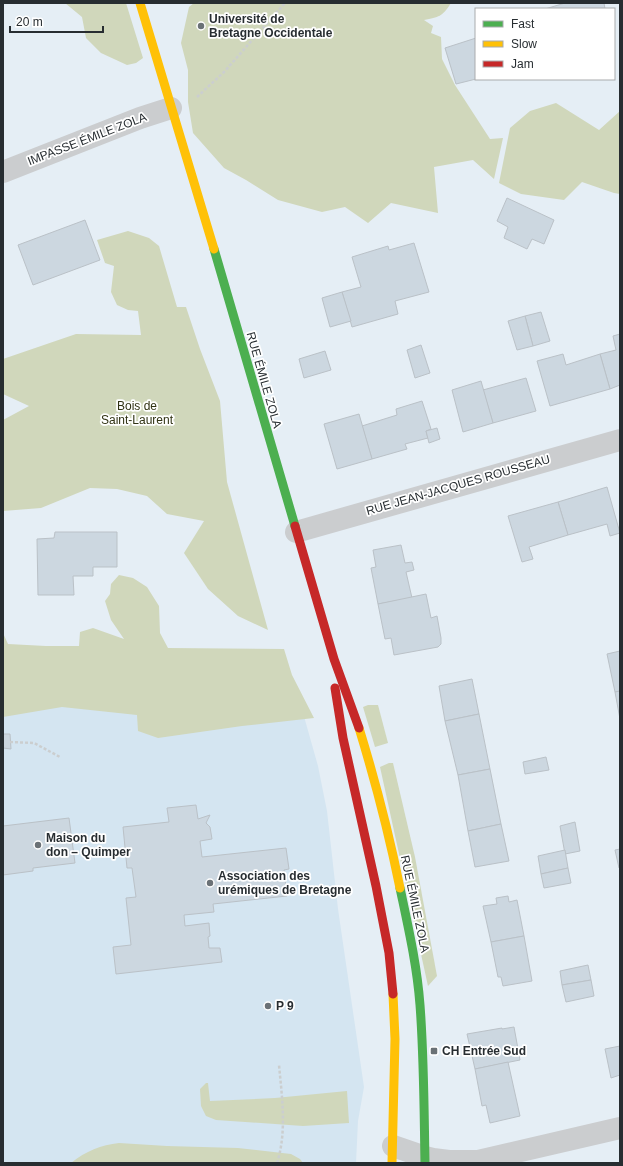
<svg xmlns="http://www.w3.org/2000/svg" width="623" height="1166" font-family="Helvetica,sans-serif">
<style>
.built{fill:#d4e5f1}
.green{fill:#d0d7bb}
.building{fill:#ccd7e0;stroke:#bac1c7}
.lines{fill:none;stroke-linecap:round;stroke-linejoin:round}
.path{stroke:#cbcecf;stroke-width:2.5;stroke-dasharray:3 2;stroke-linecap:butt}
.street{stroke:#cbcdcf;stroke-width:22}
.fast{stroke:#4caf50;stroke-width:9}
.slow{stroke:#ffc107;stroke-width:9}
.jam{stroke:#c62828;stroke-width:9}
.poi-dot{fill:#6a7176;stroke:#fff;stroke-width:1.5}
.labels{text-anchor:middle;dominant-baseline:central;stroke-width:3.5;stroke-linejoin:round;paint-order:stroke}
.poi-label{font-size:12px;font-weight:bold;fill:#272d31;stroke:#fff;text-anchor:start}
.street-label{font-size:12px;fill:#272d31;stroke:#fff}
.park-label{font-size:12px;fill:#303213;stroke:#fff}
</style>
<rect width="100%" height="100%" fill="#e5eef5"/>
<!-- built -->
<path class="built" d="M 3,670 L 294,681 L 318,766 L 327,811 L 338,909 L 364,1087 L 358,1121 L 356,1163 L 3,1163 Z"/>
<!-- green -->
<g class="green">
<path d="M 65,3 L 126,3 L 143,58 L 136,63 L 127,65 L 101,53 L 86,38 L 82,17 Z"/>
<path d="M 194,3 L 451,3 C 442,17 439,17 424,20 L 433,26 L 431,33 L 441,37 L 442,59 L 455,85 L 490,139 L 503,138 L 494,179 L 473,160 L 434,167 L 438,213 L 391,203 L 368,223 L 345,207 L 322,212 L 278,200 L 246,180 L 224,168 L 193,133 L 188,102 L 188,70 L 181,43 L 189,7 Z"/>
<path d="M 556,103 L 599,130 L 620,111 L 620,194 L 614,193 L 582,182 L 564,200 L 521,194 L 499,183 L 510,128 L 530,111 Z"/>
<path d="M 128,231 L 149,238 L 159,246 L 177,307 L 186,307 L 200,349 L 220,401 L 227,482 L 268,630 L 238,616 L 208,589 L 184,553 L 204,521 L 167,514 L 147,496 L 117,489 L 90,488 L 41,508 L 3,511 L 3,420 L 29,406 L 3,394 L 3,359 L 76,334 L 141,335 L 138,311 L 128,310 L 117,305 L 111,292 L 114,266 L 105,263 L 97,240 Z"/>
<path d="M 119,575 L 133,578 L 147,587 L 159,606 L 160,633 L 168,648 L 284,649 L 292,675 L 314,718 L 242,726 L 158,738 L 138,731 L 137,715 L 62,707 L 3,717 L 3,633 L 8,644 L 46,646 L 79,646 L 80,632 L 93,628 L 124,639 L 111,620 L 105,601 L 110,594 L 111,584 Z"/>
<path d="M 368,705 L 378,705 L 388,743 L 375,747 L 363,707 Z"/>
<path d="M 389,763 L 393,763 L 415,857 L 437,976 L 428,986 L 380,767 Z"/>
<path d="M 206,1083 L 208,1083 L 210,1101 L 275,1098 L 347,1091 L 349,1123 L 303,1126 L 216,1120 L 206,1116 L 201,1106 L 200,1089 Z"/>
<path d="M 119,1143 L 167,1146 L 238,1148 L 291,1154 L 300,1159 L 303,1163 L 71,1163 C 86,1151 101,1145 119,1143 Z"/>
</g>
<!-- building -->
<g class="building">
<path d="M 565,3 L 604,3 L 605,9 L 545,9 Z"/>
<path d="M 476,38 L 476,79 L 456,84 L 445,48 Z"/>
<path d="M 507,198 L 554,220 L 544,244 L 532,239 L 527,249 L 504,238 L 508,227 L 497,221 Z"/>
<path d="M 85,220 L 100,260 L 33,285 L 18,245 Z"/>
<path d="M 414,243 L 429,292 L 395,301 L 398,314 L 352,327 L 342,292 L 361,287 L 352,257 L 388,246 L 389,250 Z"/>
<path d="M 342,292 L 351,321 L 330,327 L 322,298 Z"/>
<path d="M 541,312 L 550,341 L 533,346 L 525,316 Z"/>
<path d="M 525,316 L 533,346 L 517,350 L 508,321 Z"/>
<path d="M 620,334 L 620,385 L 610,389 L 600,354 L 616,350 L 613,336 Z"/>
<path d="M 421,345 L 430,373 L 415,378 L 407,350 Z"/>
<path d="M 325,351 L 331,370 L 304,378 L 299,359 Z"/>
<path d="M 563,354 L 566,365 L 600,354 L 610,389 L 550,406 L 537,361 Z"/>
<path d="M 526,378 L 536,411 L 493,423 L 483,390 Z"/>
<path d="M 481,381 L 493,423 L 463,432 L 452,390 Z"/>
<path d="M 422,401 L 431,429 L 426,431 L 428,438 L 405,444 L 407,449 L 372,459 L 362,426 L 397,415 L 396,409 Z"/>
<path d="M 359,414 L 372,459 L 337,469 L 324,424 Z"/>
<path d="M 437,428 L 440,439 L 429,443 L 426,431 Z"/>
<path d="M 607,487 L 620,533 L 610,536 L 607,524 L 568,535 L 558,502 Z"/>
<path d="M 558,502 L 568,535 L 529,547 L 533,559 L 522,562 L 508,516 Z"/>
<path d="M 55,532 L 117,532 L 117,567 L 93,567 L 93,576 L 73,576 L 74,595 L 38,595 L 37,539 L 54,538 Z"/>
<path d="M 401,545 L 405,563 L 412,562 L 414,570 L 406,572 L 412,598 L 378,604 L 371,568 L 376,567 L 373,550 Z"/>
<path d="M 426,594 L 431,618 L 437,616 L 441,638 L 441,644 L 438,647 L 394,655 L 391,638 L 385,639 L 378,604 Z"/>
<path d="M 620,651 L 620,691 L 615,692 L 607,654 Z"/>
<path d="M 472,679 L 479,714 L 445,721 L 439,686 Z"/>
<path d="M 620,691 L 620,719 L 615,692 Z"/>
<path d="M 479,714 L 490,769 L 458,775 L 445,721 Z"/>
<path d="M 3,734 L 10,734 L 11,749 L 3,748 Z"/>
<path d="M 546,757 L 549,770 L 525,774 L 523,762 Z"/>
<path d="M 490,769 L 501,824 L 468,831 L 458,775 Z"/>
<path d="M 196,805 L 198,819 L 210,815 L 206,823 L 210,827 L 212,839 L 200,841 L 202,857 L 286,848 L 289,869 L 284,870 L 287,896 L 213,904 L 214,912 L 184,915 L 185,926 L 209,923 L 210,936 L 208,937 L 209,948 L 220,948 L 222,962 L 116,974 L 113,947 L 131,945 L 126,898 L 136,897 L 132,868 L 127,868 L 123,827 L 169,822 L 167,808 Z"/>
<path d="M 69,818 L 75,863 L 33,868 L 33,871 L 3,875 L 3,826 Z"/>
<path d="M 575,822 L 580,851 L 565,854 L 560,826 Z"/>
<path d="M 501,824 L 509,861 L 475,867 L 468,831 Z"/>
<path d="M 620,849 L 620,868 L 619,868 L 615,850 Z"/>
<path d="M 565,850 L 568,868 L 541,874 L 538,856 Z"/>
<path d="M 568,868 L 571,883 L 544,888 L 541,874 Z"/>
<path d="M 508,896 L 509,902 L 517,900 L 524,936 L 491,942 L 483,906 L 497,904 L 496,898 Z"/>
<path d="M 524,936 L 532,981 L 503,986 L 501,977 L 498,977 L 491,942 Z"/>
<path d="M 588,965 L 591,980 L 562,985 L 560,971 Z"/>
<path d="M 591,980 L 594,996 L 566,1002 L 562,985 Z"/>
<path d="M 514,1027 L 520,1060 L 475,1069 L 467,1034 L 502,1028 L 502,1029 Z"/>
<path d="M 620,1046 L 620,1075 L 611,1078 L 605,1049 Z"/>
<path d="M 508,1062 L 520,1116 L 490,1123 L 486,1105 L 482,1106 L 475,1069 Z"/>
</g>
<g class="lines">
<!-- path -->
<g class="path">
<path d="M 197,97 L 224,72 L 285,3"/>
<path d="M 10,742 L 34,743 L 60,757"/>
<path d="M 277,1163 C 287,1132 282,1097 279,1065"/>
</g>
<!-- street -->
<g class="street">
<path d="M 3,172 L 140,118 L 171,108"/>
<path d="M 296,532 L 620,440"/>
<path d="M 393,1146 L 425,1157 L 433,1159 L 449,1161 L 478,1161 L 620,1128"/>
</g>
<!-- fast -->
<g class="fast">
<path d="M 214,249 L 295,526"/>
<path d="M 400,888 C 408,926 417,965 420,1005 C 424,1057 424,1110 425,1163"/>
</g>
<!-- slow -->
<g class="slow">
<path d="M 140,3 L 214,249"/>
<path d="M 359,728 C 375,780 389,834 400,888"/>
<path d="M 392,1163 L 395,1039 L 393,994"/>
</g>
<!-- jam -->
<g class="jam">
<path d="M 295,526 L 334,659 L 359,728"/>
<path d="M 335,688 L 343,738 L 376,886 L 389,953 L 393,994"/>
</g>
</g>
<!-- markers -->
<g class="poi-dot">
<circle cx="201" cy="26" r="4"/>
<circle cx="38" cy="845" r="4"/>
<circle cx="210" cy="883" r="4"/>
<circle cx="268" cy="1006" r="4"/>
<rect x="430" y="1047" width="8" height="8" rx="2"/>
</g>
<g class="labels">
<!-- poi labels -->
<g class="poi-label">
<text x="209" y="19">Université de<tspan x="209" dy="14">Bretagne Occidentale</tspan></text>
<text x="46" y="838">Maison du<tspan x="46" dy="14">don – Quimper</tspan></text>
<text x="218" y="876">Association des<tspan x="218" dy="14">urémiques de Bretagne</tspan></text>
<text x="276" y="1006">P 9</text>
<text x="442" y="1051">CH Entrée Sud</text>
</g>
<!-- street labels -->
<g class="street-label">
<text transform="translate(87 139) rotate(-21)">IMPASSE ÉMILE ZOLA</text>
<text transform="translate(264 380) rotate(74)">RUE ÉMILE ZOLA</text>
<text transform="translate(458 485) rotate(-16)">RUE JEAN-JACQUES ROUSSEAU</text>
<text transform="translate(415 904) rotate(78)">RUE ÉMILE ZOLA</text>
</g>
<!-- park labels -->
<g class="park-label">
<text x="137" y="406">Bois de<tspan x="137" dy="14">Saint-Laurent</tspan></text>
</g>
</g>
<!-- border -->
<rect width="623" height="1166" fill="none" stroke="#272d31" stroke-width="8"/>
<!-- legend -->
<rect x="475" y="8" width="140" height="72" fill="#ffffff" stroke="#a9abad"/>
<rect x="483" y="21" width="20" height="6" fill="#4caf50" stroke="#a9abad"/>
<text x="511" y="28" font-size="12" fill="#272d31">Fast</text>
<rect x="483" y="41" width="20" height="6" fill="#ffc107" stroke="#a9abad"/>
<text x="511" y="48" font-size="12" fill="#272d31">Slow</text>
<rect x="483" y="61" width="20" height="6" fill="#c62828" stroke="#a9abad"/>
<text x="511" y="68" font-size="12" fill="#272d31">Jam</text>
<!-- scale -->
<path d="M10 26v6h93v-6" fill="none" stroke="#272d31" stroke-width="2"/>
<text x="16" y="26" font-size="12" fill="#272d31" stroke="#ffffff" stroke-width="3" paint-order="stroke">20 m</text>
</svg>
